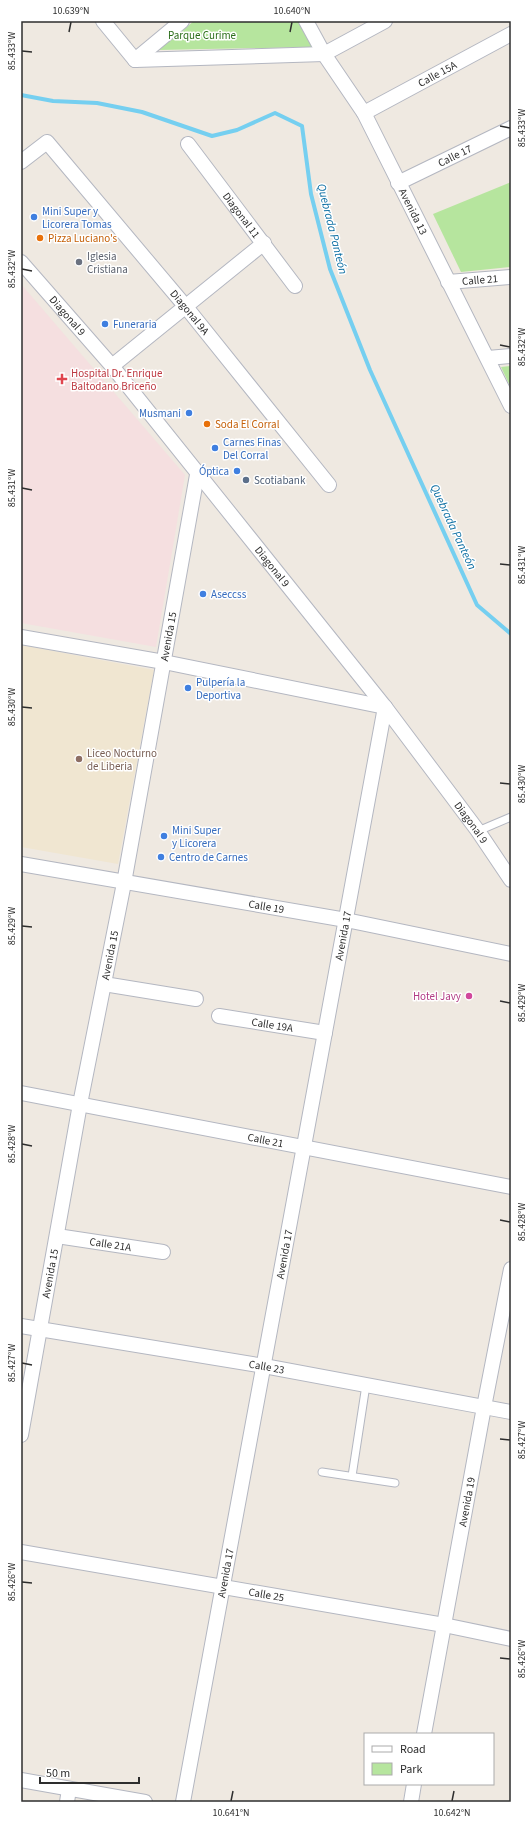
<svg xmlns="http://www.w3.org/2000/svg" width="532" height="1823" font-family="'Source Sans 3',sans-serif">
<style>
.education{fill:#f0e6d1}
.medical{fill:#f5dfe0}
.green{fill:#b6e59e}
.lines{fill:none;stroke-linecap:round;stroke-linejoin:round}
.stream{stroke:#75cff0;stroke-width:4}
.service-casing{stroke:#b4b7c1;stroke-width:9}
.minor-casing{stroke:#b4b7c1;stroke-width:16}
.service{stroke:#fff;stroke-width:7}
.minor{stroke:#fff;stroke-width:14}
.ticks{fill:none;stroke:#2e2e2e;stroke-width:1.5}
.shop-dot{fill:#3f7fe0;stroke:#fff;stroke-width:1.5}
.food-dot{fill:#e8710a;stroke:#fff;stroke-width:1.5}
.worship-dot{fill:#6b7280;stroke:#fff;stroke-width:1.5}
.health-dot{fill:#e0444e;stroke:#fff;stroke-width:1.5}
.service-dot{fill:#5c6f8a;stroke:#fff;stroke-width:1.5}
.education-dot{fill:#8d6e63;stroke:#fff;stroke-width:1.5}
.hotel-dot{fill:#d1479c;stroke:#fff;stroke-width:1.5}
.labels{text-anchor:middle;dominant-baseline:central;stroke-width:3;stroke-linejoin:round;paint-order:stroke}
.park-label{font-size:11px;fill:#2c6e1b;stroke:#fff}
.street-label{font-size:11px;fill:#2e2e2e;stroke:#fff}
.shop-label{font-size:11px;fill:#366cbe;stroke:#fff;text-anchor:start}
.food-label{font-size:11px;fill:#c56008;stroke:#fff;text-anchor:start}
.worship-label{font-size:11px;fill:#5b616d;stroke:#fff;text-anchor:start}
.health-label{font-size:11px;fill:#be3a42;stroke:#fff;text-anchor:start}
.service-label{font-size:11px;fill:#4e5e75;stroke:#fff;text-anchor:start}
.education-label{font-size:11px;fill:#785e54;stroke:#fff;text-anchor:start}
.hotel-label{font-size:11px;fill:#b23c85;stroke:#fff;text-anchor:end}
.water-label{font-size:12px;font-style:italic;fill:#0d6fa3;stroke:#fff}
.neatline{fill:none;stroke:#2e2e2e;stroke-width:1.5}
.ticks-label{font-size:10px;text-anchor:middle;fill:#2e2e2e}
</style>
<rect width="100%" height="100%" fill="#efe9e1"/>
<!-- education -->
<path class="education" d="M 21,645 L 154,670 L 118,864 L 21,847 Z"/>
<!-- medical -->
<path class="medical" d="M 21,284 L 185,475 L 156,647 L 21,623 Z"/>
<!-- green -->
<g class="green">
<path d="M 194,21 L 299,21 L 312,47 L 158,50 Z"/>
<path d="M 511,182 L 511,267 L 461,272 L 433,214 Z"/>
<path d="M 511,366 L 511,388 L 501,367 Z"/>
</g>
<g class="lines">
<!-- stream -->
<path class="stream" d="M 21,95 L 53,101 L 97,103 L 142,112 L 212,136 L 237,130 L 275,113 L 302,126 L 311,194 L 330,269 L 370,370 L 477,605 L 511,634"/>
<defs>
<g id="service">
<path d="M 478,831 L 511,817"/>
<path d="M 322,1472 L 395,1483"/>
<path d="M 352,1476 L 366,1385"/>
</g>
<g id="minor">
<path d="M 103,21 L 135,60"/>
<path id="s1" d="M 306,21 L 324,54 L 364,113 L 511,406"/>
<path d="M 135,60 L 324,54 L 385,21"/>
<path d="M 135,60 L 182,21"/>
<path id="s2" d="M 364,113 L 511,34"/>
<path id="s3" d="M 188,144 L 295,286"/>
<path id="s4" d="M 21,162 L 47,142 L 186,307 L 329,485"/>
<path id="s5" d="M 398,183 L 511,128"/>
<path id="s6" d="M 21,262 L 112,366 L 385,707 L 478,831 L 511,880"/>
<path id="s7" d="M 448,282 L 511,277"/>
<path d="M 488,358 L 511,356"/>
<path d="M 112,366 L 264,243"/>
<path d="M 21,637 L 164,662 L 385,707"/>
<path id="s8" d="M 21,864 L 346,920 L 511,954"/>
<path d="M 104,984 L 196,999"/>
<path id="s9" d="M 219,1016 L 325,1033"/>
<path id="s10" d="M 21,1093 L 511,1187"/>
<path id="s11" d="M 57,1236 L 163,1252"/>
<path id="s12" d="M 21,1326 L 264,1366 L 511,1412"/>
<path id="s13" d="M 21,1435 L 80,1104 L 124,883 L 197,475"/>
<path id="s14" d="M 21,1552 L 444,1625 L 511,1639"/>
<path id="s15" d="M 424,1734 L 484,1407 L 511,1269"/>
<path d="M 21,1780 L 145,1802"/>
<path d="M 67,1802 L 69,1789"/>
<path id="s16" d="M 183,1802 L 385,707"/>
<path d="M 411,1802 L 414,1784"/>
</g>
</defs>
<!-- service casing -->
<use href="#service" class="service-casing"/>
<!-- minor casing -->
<use href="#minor" class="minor-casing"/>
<!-- service -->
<use href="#service" class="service"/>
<!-- minor -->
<use href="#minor" class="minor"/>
</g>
<!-- ticks -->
<path class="ticks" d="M 69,32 L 71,22M 290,32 L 292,22M 22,51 L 32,52M 500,126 L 510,128M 22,269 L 32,271M 500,345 L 510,347M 22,488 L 32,490M 500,564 L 510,565M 22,707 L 32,708M 500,783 L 510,784M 22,926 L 32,927M 500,1001 L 510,1003M 22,1144 L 32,1146M 500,1220 L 510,1222M 22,1363 L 32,1365M 500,1439 L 510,1440M 22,1582 L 32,1583M 500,1658 L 510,1659M 231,1801 L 233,1791M 452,1801 L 454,1791"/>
<!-- markers -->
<g class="shop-dot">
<circle cx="34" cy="217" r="4"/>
<circle cx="105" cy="324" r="4"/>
<circle cx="189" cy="413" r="4"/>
<circle cx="215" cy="448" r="4"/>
<circle cx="237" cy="471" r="4"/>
<circle cx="203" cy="594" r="4"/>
<circle cx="188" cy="688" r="4"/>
<circle cx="164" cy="836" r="4"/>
<circle cx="161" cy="857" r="4"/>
</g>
<g class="food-dot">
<circle cx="40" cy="238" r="4"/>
<circle cx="207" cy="424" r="4"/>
</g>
<circle class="worship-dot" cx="79" cy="262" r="4"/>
<path class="health-dot" d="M60 373h4v4h4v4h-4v4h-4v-4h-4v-4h4z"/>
<circle class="service-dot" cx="246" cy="480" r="4"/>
<circle class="education-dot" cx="79" cy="759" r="4"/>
<circle class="hotel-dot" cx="469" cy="996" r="4"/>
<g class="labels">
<!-- park labels -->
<g class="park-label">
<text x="202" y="35">Parque Curime</text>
</g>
<!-- street labels -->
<g class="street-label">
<text stroke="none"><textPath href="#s2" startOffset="83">Calle 15A</textPath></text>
<text stroke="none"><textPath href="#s5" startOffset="63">Calle 17</textPath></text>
<text stroke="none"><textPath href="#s1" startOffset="219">Avenida 13</textPath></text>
<text stroke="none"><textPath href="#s3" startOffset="89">Diagonal 11</textPath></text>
<text stroke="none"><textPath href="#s7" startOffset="32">Calle 21</textPath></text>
<text stroke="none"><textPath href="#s4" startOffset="255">Diagonal 9A</textPath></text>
<text stroke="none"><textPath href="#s6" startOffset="71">Diagonal 9</textPath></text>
<text stroke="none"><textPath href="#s6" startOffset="395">Diagonal 9</textPath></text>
<text stroke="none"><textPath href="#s13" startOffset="812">Avenida 15</textPath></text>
<text stroke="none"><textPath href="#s6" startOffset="719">Diagonal 9</textPath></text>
<text stroke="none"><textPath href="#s8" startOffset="249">Calle 19</textPath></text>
<text stroke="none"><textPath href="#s16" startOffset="881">Avenida 17</textPath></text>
<text stroke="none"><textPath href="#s13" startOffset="488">Avenida 15</textPath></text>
<text stroke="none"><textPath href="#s9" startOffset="54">Calle 19A</textPath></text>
<text stroke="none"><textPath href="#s10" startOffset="249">Calle 21</textPath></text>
<text stroke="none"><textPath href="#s11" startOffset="54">Calle 21A</textPath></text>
<text stroke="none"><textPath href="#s16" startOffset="557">Avenida 17</textPath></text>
<text stroke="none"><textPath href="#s13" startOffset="164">Avenida 15</textPath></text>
<text stroke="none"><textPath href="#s12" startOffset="249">Calle 23</textPath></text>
<text stroke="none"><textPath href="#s15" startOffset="236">Avenida 19</textPath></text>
<text stroke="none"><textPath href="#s16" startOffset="233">Avenida 17</textPath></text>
<text stroke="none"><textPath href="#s14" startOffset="249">Calle 25</textPath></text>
</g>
<!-- shop labels -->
<g class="shop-label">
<text x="42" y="211">Mini Super y<tspan x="42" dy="13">Licorera Tomas</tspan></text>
<text x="113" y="324">Funeraria</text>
<text x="181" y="413" text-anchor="end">Musmani</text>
<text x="223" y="442">Carnes Finas<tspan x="223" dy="13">Del Corral</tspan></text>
<text x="229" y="471" text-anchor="end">Óptica</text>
<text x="211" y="594">Aseccss</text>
<text x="196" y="682">Pulpería la<tspan x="196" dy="13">Deportiva</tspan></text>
<text x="172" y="830">Mini Super<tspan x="172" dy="13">y Licorera</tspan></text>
<text x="169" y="857">Centro de Carnes</text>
</g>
<!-- food labels -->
<g class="food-label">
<text x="48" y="238">Pizza Luciano's</text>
<text x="215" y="424">Soda El Corral</text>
</g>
<!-- worship labels -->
<g class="worship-label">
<text x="87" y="256">Iglesia<tspan x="87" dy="13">Cristiana</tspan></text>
</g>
<!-- health labels -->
<g class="health-label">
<text x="71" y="373">Hospital Dr. Enrique<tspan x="71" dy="13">Baltodano Briceño</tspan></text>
</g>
<!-- service labels -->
<g class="service-label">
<text x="254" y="480">Scotiabank</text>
</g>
<!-- education labels -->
<g class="education-label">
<text x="87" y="753">Liceo Nocturno<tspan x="87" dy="13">de Liberia</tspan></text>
</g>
<!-- hotel labels -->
<g class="hotel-label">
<text x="461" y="996">Hotel Javy</text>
</g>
<!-- water labels -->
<g class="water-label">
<text transform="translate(332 229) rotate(76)">Quebrada Panteón</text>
<text transform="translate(453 527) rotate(65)">Quebrada Panteón</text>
</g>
</g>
<!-- border -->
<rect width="532" height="1823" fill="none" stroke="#ffffff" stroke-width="44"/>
<!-- legend -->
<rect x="364" y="1733" width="130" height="52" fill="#ffffff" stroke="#ababab"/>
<rect x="372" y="1746" width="20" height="6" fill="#ffffff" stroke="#ababab"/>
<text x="400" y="1753" font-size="12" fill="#2e2e2e">Road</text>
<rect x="372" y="1763" width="20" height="12" fill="#b6e59e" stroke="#ababab"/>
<text x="400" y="1773" font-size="12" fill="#2e2e2e">Park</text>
<!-- scale -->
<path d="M40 1777v6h99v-6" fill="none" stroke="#2e2e2e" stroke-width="2"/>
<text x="46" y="1777" font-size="12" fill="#2e2e2e" stroke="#ffffff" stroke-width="3" paint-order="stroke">50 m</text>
<rect x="22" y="22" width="488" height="1779" class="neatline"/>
<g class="ticks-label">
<text x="71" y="14">10.639°N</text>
<text x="292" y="14">10.640°N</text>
<text transform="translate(11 51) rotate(-90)" y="4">85.433°W</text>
<text transform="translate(521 128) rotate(-90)" y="4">85.433°W</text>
<text transform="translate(11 269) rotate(-90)" y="4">85.432°W</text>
<text transform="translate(521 347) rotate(-90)" y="4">85.432°W</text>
<text transform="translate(11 488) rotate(-90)" y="4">85.431°W</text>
<text transform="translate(521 565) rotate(-90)" y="4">85.431°W</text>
<text transform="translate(11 707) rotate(-90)" y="4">85.430°W</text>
<text transform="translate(521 784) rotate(-90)" y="4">85.430°W</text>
<text transform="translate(11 926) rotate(-90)" y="4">85.429°W</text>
<text transform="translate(521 1003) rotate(-90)" y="4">85.429°W</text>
<text transform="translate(11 1144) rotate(-90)" y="4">85.428°W</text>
<text transform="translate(521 1222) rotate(-90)" y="4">85.428°W</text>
<text transform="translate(11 1363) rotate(-90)" y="4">85.427°W</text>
<text transform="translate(521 1440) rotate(-90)" y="4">85.427°W</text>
<text transform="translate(11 1582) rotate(-90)" y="4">85.426°W</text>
<text transform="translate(521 1659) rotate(-90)" y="4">85.426°W</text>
<text x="231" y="1816">10.641°N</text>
<text x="452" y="1816">10.642°N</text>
</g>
</svg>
